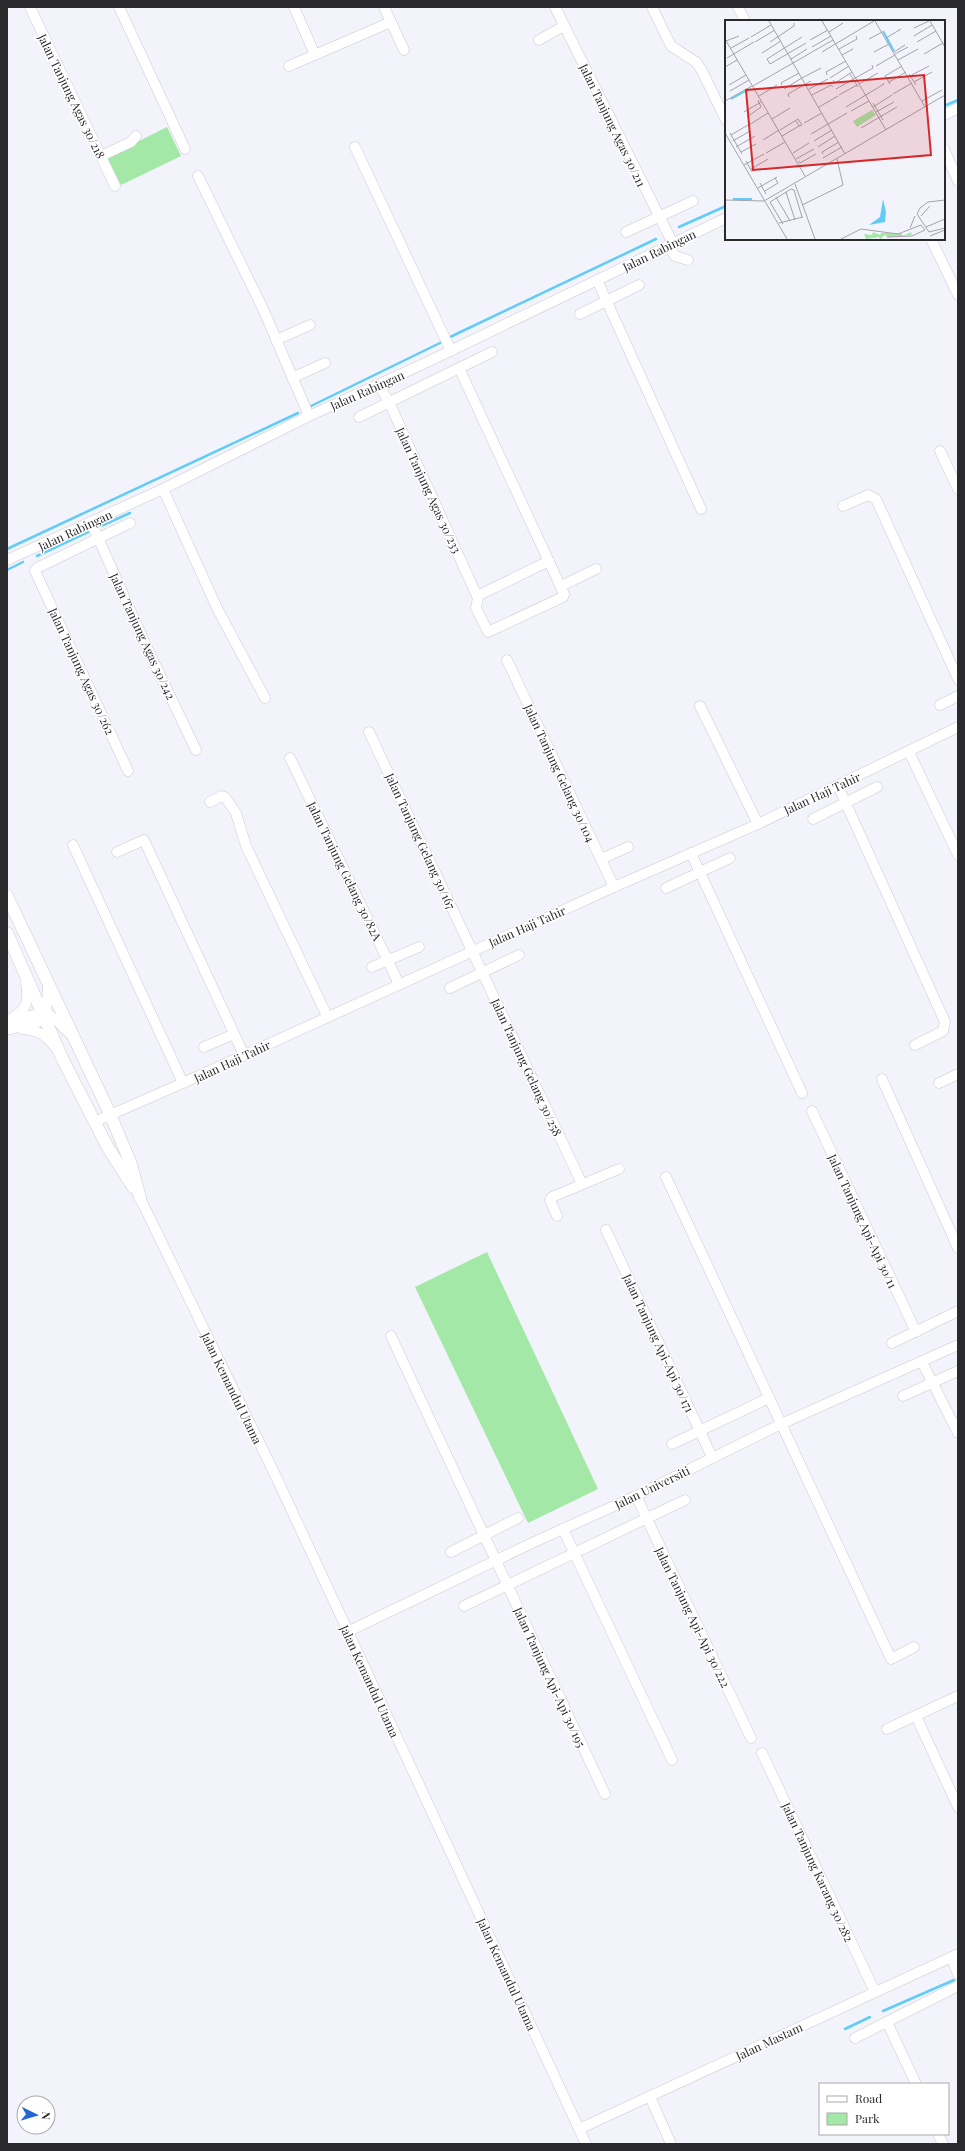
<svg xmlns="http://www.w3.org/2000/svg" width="965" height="2151" font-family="'Playfair Display',serif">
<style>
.green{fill:#a3e8a6}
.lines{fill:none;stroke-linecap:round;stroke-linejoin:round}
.stream{stroke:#60ccf7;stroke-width:2.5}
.minor-casing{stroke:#cbcad3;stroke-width:11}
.tertiary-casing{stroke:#cbcad3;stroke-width:13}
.minor{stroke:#fff;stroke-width:10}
.tertiary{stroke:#fff;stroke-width:12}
.labels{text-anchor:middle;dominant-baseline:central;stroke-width:3;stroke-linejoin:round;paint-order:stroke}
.street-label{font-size:12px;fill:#2a2a2d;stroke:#fff}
.inset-river{fill:none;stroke:#60ccf7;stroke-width:2}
.inset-road{fill:none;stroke:#a3a3a9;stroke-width:1}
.view{fill:#d62828;fill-opacity:0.15;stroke:#d62828;stroke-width:2}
.inset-edge{fill:none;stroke:#2a2a2d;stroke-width:2}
</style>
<rect width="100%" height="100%" fill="#f3f3fc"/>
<!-- green -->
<g class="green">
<path d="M 167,127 L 181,156 L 121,185 L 107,157 Z"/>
<path d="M 487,1252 L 598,1489 L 528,1523 L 415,1287 Z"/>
</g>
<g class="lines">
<!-- stream -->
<g class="stream">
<path d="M 944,106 L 958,100"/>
<path d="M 679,227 L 726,206"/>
<path d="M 448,338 L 656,239"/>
<path d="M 311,406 L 444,341"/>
<path d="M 101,526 L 130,513"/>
<path d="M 7,549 L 298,413"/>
<path d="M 37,556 L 88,532"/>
<path d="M 7,570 L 23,562"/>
<path d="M 883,2011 L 954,1980"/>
<path d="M 845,2029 L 870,2017"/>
</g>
<defs>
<g id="minor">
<path d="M 30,7 L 115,186"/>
<path d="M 119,7 L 185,149"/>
<path d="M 294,7 L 315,55"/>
<path d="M 384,7 L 404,50"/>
<path d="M 555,7 L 672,242"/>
<path d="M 652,7 L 671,46 L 696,62 L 702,71 L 726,120"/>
<path d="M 738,7 L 745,21"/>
<path d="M 539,40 L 564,26"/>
<path d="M 289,66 L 391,22"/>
<path d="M 944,115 L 958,108"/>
<path d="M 355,147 L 451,351"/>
<path d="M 944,149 L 958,181"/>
<path d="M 101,156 L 131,142 L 136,136"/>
<path d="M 198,176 L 264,311 L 309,416"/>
<path d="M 626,232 L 693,201"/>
<path d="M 931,239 L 958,295"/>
<path d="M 668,245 L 675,256 L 688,260"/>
<path d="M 597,280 L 701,509"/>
<path d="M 580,314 L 639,285"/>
<path d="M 276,340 L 310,325"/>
<path d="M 459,368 L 564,594 L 563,597 L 488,632 L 476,608 L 478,598"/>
<path d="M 292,378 L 325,363"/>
<path d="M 379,385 L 389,402 L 477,596 L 549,561"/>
<path d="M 359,417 L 492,352"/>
<path d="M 940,451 L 958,489"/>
<path d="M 163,489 L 217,608 L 265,698"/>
<path d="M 843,506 L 868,495 L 876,499 L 958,679"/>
<path d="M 91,522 L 148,650 L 196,750"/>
<path d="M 7,560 L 163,489 L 309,416 L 423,364 L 726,218"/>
<path d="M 561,586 L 596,569"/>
<path d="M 507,660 L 614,887"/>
<path d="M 940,705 L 958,696"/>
<path d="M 700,706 L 758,824"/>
<path d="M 369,732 L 582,1184"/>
<path d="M 909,752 L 958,855"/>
<path d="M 290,758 L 399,984"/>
<path d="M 128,771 L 35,571 L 37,568 L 130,523"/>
<path d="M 838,786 L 945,1022 L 943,1031 L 915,1045"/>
<path d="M 210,802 L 221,796 L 225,797 L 236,813 L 246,846 L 327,1016"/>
<path d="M 813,819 L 877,787"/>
<path d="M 73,845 L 183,1083"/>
<path d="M 117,852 L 144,840 L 244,1055"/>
<path d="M 691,853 L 802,1093"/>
<path d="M 601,859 L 628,847"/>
<path d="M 666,888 L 730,858"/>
<path d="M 372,967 L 419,947"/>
<path d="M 450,988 L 519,955"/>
<path d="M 12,1018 C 28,1008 29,1001 26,983"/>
<path d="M 7,1021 L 42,1013 L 48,1014 L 57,1021 L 70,1034"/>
<path d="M 22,1029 C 37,1030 45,1034 54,1046"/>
<path d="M 7,1030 L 46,1020 L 48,985"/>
<path d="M 204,1047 L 234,1034"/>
<path d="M 882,1079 L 958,1248"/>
<path d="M 939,1083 L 958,1074"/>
<path d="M 812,1111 L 916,1332"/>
<path d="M 94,1122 L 183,1083 L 614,887 L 758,824 L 958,727"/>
<path d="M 666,1177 L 891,1659 L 914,1647"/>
<path d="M 140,1198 L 279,1483 L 586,2144"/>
<path d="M 557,1216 L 550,1200 L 552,1197 L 619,1169"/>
<path d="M 606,1230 L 712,1457"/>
<path d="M 391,1336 L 605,1794"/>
<path d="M 892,1343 L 958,1311"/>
<path d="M 922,1362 L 958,1433"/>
<path d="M 903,1396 L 958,1371"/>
<path d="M 672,1444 L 769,1398"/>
<path d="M 636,1496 L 751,1738"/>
<path d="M 563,1529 L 672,1760"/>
<path d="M 451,1552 L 518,1518"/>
<path d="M 464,1606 L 685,1500"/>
<path d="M 347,1632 L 532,1543 L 636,1496 L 781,1424 L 958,1345"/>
<path d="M 916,1716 L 958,1807"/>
<path d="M 887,1729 L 958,1696"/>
<path d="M 762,1753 L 875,1992"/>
<path d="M 951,1957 L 958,1974"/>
<path d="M 887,2022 L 916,2084"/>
<path d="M 855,2038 L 958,1986"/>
<path d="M 650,2097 L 671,2144"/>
<path d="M 579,2129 L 958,1954"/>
<path d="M 938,2134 L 943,2144"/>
</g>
<g id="tertiary">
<path d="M 7,896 L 110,1114 L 131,1164 L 140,1198"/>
<path d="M 7,933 L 62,1058 L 107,1146 L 133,1187"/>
</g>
</defs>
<!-- minor casing -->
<use href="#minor" class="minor-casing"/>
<!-- tertiary casing -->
<use href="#tertiary" class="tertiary-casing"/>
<!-- minor -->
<use href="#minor" class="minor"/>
<!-- tertiary -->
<use href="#tertiary" class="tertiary"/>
</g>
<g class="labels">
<!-- street labels -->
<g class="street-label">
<text transform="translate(72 96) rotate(64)">Jalan Tanjung Agas 30/218</text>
<text transform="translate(613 125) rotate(64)">Jalan Tanjung Agas 30/211</text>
<text transform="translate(659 250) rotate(-26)">Jalan Rabingan</text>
<text transform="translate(367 390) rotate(-24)">Jalan Rabingan</text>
<text transform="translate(429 490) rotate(65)">Jalan Tanjung Agas 30/233</text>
<text transform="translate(75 530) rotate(-25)">Jalan Rabingan</text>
<text transform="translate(143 636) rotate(65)">Jalan Tanjung Agas 30/242</text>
<text transform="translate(82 671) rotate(65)">Jalan Tanjung Agas 30/262</text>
<text transform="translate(560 773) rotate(65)">Jalan Tanjung Gelang 30/104</text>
<text transform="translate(822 793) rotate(-25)">Jalan Haji Tahir</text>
<text transform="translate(421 841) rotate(65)">Jalan Tanjung Gelang 30/167</text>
<text transform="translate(345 871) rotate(64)">Jalan Tanjung Gelang 30/82A</text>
<text transform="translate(527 926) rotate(-24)">Jalan Haji Tahir</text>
<text transform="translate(232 1061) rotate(-25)">Jalan Haji Tahir</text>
<text transform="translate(527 1067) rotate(65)">Jalan Tanjung Gelang 30/258</text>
<text transform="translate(863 1221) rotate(65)">Jalan Tanjung Api-Api 30/11</text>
<text transform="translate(659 1343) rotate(65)">Jalan Tanjung Api-Api 30/171</text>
<text transform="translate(232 1388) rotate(64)">Jalan Kemandul Utama</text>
<text transform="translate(652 1487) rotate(-26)">Jalan Universiti</text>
<text transform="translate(693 1617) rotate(64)">Jalan Tanjung Api-Api 30/222</text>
<text transform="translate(550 1677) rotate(65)">Jalan Tanjung Api-Api 30/195</text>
<text transform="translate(370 1681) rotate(65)">Jalan Kemandul Utama</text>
<text transform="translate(818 1872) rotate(65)">Jalan Tanjung Karang 30/282</text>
<text transform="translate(507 1974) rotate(65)">Jalan Kemandul Utama</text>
<text transform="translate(769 2041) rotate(-25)">Jalan Mastam</text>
</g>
</g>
<!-- overview -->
<g transform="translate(725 20)">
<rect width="220" height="220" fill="#f3f3fc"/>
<path d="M 147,90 L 151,95 L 132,107 L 128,101 ZM 148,212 L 155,215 L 156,213 L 176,213 L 178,216 L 186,212 L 187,215 L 163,217 L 160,215 L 155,219 L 154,217 L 141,219 L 139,214 L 147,215 Z" fill="#a3e8a6"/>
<path d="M 158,179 L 161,192 L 160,202 L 144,205 L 155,197 Z" fill="#60ccf7"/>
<path class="inset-river" d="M 158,11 L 169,31M 6,79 L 24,69M 8,179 L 27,179"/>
<path class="inset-road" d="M 44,1 L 120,134M 97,1 L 161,110M 150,1 L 200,87M 205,1 L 220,27M 189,8 L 204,1M 104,12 L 118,3M 189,16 L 207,5M 26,17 L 46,5M 77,17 L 42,39 L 45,44 L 81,23M 161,18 L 176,9M 0,19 L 80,156M 144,19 L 157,12M 85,20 L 103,10M 1,21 L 14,16M 30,22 L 50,10M 45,22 L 69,6 L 69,3M 192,22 L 211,11M 87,27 L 106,16M 6,28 L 24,18M 114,29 L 132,19 L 131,16M 97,32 L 149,1M 149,32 L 164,24M 169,32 L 180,25M 37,33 L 56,21M 170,34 L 183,27M 199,34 L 218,23M 117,35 L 128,29M 2,38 L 29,22M 66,39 L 82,29M 173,40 L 193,29M 151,46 L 170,35M 0,47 L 12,40M 125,54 L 133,67M 184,54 L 191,65M 102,55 L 101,52 L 121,41M 183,57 L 204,46M 77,58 L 96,48M 105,58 L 124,46M 108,60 L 110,63 L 127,52M 164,62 L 181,52M 189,62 L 207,52M 134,64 L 153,53M 165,64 L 160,56 L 177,46M 4,65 L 21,55M 57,65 L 56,63 L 74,53M 28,66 L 108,20M 59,69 L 77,58M 84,69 L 103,59M 111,69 L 148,48 L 147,45M 5,71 L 24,60M 168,74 L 187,63M 87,75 L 106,65 L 108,67M 114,75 L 132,65M 34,76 L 52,65M 64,77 L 63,74 L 86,61M 0,81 L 27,66M 197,81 L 217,70M 148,83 L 158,100M 94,87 L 113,76M 121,87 L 159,64 L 158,63M 148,87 L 167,75M 126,91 L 144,81M 19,92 L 36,82M 151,92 L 169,82M 22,97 L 36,87 L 33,80M 47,99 L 65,88M 79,103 L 97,93M 24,105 L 43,93M 136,108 L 172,87M 55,110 L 73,99 L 77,105 L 74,106M 0,113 L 62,219M 5,113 L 17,134M 86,114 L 122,93M 6,115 L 23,105M 57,116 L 74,106 L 71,101M 38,120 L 54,110M 8,121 L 25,111M 89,121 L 107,110M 11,127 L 30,116M 93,127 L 110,116M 16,132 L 31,124M 41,133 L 60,122M 68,133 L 84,123M 98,134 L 97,132 L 114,122M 98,138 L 117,127M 71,139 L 89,129M 21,141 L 27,152M 74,141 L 75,143 L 91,134M 19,145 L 39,134M 26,149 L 43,139M 35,163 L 41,174M 70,164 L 90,219M 33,168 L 52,157M 40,171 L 53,163 L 50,158M 61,172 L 70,200M 51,177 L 65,201M 0,180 L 39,181 L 220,75M 220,180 L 203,182 L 195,188 L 192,194 L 204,212 L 220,208M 77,185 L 118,165 L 112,139M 196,196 L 205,186M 54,203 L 78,197M 58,204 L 45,182 L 66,169 L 69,170 L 77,197M 201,207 L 220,199M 185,208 L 190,196M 205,216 L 220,210M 116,219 L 136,209 L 173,214 L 196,205 L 200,210 L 187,216 L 162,217"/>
<path class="view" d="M 199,55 L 206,135 L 28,150 L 21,70 Z"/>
<rect width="220" height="220" class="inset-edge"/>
</g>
<!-- border -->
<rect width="965" height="2151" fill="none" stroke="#2a2a2d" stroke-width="16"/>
<!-- legend -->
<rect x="819" y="2083" width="130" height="52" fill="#ffffff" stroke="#aaaaab"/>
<rect x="827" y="2096" width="20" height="6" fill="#ffffff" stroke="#aaaaab"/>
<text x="855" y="2103" font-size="12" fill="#2a2a2d">Road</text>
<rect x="827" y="2113" width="20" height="12" fill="#a3e8a6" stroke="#aaaaab"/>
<text x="855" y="2123" font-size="12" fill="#2a2a2d">Park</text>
<!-- north arrow -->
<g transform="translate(36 2115) rotate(95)"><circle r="19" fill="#ffffff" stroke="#aaaaab"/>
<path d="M0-3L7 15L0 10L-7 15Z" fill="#2664d1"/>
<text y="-6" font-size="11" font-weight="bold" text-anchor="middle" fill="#2a2a2d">N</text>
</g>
</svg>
